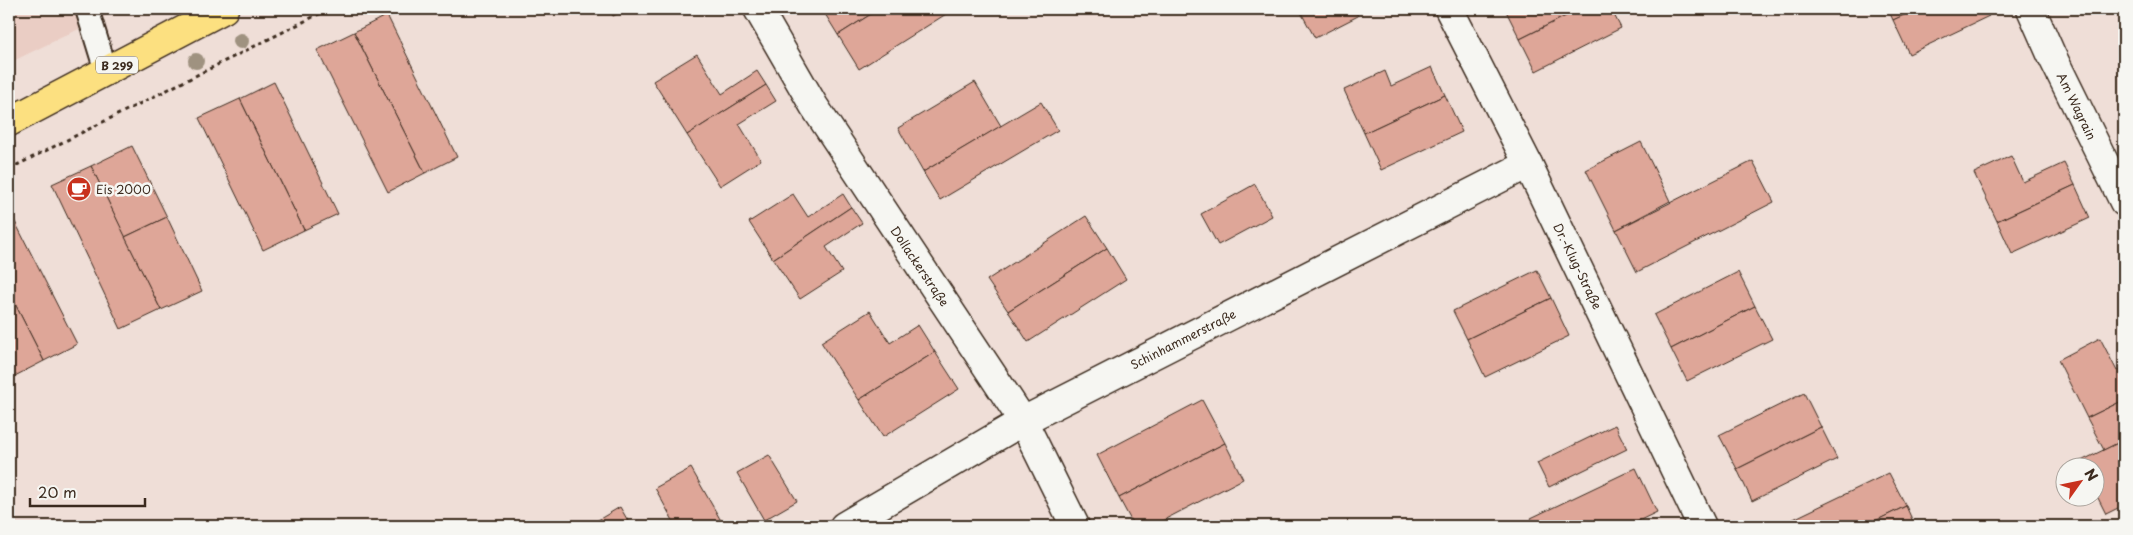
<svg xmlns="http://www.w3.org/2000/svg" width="2133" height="535" font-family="'Playpen Sans',sans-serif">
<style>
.built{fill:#eacdc4}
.building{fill:#dea698;stroke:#3b2a1e}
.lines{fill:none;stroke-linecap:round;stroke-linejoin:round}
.lane-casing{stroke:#3b2a1e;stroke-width:26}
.street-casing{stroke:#3b2a1e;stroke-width:31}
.primary-casing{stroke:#3b2a1e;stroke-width:31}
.path{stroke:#3b2a1e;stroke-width:3;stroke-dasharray:4 4;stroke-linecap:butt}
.lane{stroke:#f6f6f2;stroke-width:22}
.street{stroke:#f6f6f2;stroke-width:28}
.primary{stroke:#fce080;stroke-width:28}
.tree{fill:#9f9280}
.labels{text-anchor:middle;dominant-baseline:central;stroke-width:5;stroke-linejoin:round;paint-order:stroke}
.shield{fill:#f6f6f2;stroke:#73675e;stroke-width:1}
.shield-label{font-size:11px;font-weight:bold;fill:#3b2a1e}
.street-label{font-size:12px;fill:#3b2a1e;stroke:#f6f6f2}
.poi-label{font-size:12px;fill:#3b2a1e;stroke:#f6f6f2;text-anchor:start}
</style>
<rect width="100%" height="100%" fill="#efded7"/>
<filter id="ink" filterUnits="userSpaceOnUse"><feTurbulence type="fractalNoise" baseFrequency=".02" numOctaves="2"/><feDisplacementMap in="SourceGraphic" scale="10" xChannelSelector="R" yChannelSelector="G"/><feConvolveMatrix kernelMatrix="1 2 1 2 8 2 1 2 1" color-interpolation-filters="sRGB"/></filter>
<g filter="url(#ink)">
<!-- built -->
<path class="built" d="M 9,9 L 120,9 L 9,63 Z"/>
<!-- building -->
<g class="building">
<path d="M 609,9 L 627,9 L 613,16 Z"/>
<path d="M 822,9 L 879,9 L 838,35 Z"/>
<path d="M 879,9 L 954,9 L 859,69 L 838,35 Z"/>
<path d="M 1299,9 L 1354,9 L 1358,16 L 1315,38 Z"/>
<path d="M 1505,9 L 1580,9 L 1520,39 Z"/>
<path d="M 1580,9 L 1611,9 L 1621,28 L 1536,71 L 1520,39 Z"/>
<path d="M 1888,9 L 1917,9 L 1893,20 Z"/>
<path d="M 1917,9 L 1986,9 L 1989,16 L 1909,54 L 1893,20 Z"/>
<path d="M 387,15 L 457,157 L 425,173 L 354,32 Z"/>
<path d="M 354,32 L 425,173 L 388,192 L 317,50 Z"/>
<path d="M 697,54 L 722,94 L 757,71 L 766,85 L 687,135 L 653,81 Z"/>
<path d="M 1432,67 L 1445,95 L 1364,133 L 1344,90 L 1385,71 L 1391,86 Z"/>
<path d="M 274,82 L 338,214 L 304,230 L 240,99 Z"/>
<path d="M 975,82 L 1001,126 L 923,172 L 898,128 Z"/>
<path d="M 766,85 L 776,101 L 739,124 L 761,160 L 720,186 L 687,135 Z"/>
<path d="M 1445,95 L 1462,132 L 1381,170 L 1364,133 Z"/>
<path d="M 240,99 L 304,230 L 263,250 L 199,118 Z"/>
<path d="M 1041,102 L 1058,130 L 940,200 L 923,172 Z"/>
<path d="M 1641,142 L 1670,201 L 1616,230 L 1586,170 Z"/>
<path d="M 132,146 L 167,217 L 125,237 L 91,166 Z"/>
<path d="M 2011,156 L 2023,182 L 2064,163 L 2075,185 L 1997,221 L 1974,173 Z"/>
<path d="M 1753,161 L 1774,202 L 1637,272 L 1616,230 Z"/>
<path d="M 91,166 L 161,310 L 121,329 L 52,184 Z"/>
<path d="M 1255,184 L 1272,216 L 1218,245 L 1201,214 Z"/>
<path d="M 2075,185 L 2090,218 L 2012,254 L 1997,221 Z"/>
<path d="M 793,194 L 808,217 L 843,194 L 851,207 L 773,259 L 749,222 Z"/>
<path d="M 851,207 L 862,223 L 826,247 L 842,272 L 800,299 L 773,259 Z"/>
<path d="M 10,212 L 77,344 L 44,361 L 9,292 L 9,213 Z"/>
<path d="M 1086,216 L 1107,248 L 1008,311 L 987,280 Z"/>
<path d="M 167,217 L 202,291 L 161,310 L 125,237 Z"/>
<path d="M 1107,248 L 1126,279 L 1028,342 L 1008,311 Z"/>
<path d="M 1537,270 L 1551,298 L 1467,339 L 1453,311 Z"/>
<path d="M 1738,272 L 1755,306 L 1671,349 L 1654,315 Z"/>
<path d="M 9,292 L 44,361 L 9,379 Z"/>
<path d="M 1551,298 L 1569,336 L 1485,377 L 1467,339 Z"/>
<path d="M 1755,306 L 1772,339 L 1687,381 L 1671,349 Z"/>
<path d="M 870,311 L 890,343 L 918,325 L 935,352 L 859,400 L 821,342 Z"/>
<path d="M 2100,338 L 2117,371 L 2124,367 L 2124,400 L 2087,418 L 2058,360 Z"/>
<path d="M 935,352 L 959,389 L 883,437 L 859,400 Z"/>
<path d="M 1804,393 L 1821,427 L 1737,469 L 1719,435 Z"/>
<path d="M 1202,400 L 1225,443 L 1119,498 L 1097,455 Z"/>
<path d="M 2124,400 L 2124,440 L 2104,450 L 2087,418 Z"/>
<path d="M 1615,425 L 1627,449 L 1549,487 L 1537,463 Z"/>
<path d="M 1821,427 L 1837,459 L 1752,501 L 1737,469 Z"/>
<path d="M 2124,440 L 2124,505 L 2106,514 L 2096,494 L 2096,468 L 2082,468 L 2079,462 Z"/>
<path d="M 1225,443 L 1243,479 L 1152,526 L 1134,526 L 1119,498 Z"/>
<path d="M 769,455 L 797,501 L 764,520 L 737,473 Z"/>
<path d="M 691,468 L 724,526 L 676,526 L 655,488 Z"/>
<path d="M 1636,468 L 1657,512 L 1628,526 L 1535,526 L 1531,518 Z"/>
<path d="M 1889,473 L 1906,506 L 1865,526 L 1779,526 Z"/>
<path d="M 1906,506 L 1915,526 L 1865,526 Z"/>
<path d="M 620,507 L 631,526 L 588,526 Z"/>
</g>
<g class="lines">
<defs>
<path id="lane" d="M 87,9 L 106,71"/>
<g id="street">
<path d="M 758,9 L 814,106 L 1023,421 L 1075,526"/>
<path d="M 1449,9 L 1528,164 L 1702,526"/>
<path d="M 2031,9 L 2051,54 L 2124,202"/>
<path d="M 844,526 L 1023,421 L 1528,164"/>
</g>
<path id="primary" d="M 9,122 L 224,9"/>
</defs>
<!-- lane casing -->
<use href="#lane" class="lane-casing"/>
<!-- street casing -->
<use href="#street" class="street-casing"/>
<!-- primary casing -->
<use href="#primary" class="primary-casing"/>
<!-- path -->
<path class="path" d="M 9,169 L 329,9"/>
<!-- lane -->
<use href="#lane" class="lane"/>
<!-- street -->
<use href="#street" class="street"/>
<!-- primary -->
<use href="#primary" class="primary"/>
</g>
<!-- trees -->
<g class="tree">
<circle cx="241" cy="41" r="8"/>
<circle cx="196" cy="61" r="8"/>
</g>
</g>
<!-- icons -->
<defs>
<symbol id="cafe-disc" viewBox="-11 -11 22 22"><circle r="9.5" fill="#c8321e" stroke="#f6f6f2"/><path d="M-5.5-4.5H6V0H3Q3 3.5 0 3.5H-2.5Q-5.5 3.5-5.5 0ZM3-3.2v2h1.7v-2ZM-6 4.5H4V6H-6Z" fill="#fff"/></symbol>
</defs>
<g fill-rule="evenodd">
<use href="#cafe-disc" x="65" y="175" width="28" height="28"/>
</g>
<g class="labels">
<!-- shield labels -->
<rect class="shield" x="96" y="56.5" width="42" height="17" rx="4"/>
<g class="shield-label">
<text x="117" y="65">B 299</text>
</g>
<!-- street labels -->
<g class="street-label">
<text transform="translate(2077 106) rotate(64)">Am Wagrain</text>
<text transform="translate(920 266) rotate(56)">Dollackerstraße</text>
<text transform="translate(1578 266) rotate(64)">Dr.-Klug-Straße</text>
<text transform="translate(1183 339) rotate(-27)">Schinhammerstraße</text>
</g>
<!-- poi labels -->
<g class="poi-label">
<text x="96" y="189">Eis 2000</text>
</g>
</g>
<!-- margin -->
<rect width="2133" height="535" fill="none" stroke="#f6f6f2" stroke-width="30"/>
<rect x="15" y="15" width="2103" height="505" fill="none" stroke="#3b2a1e" stroke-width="2" filter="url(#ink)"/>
<!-- north arrow -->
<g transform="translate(2080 482) rotate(57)"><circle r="24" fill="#f6f6f2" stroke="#aba49d"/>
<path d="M0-4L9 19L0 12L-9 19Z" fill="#c8321e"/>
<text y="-8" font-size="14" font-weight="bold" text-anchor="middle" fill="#3b2a1e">N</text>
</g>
<!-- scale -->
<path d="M30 498v8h115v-8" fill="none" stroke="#3b2a1e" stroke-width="2.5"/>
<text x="38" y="498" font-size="15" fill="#3b2a1e" stroke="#f6f6f2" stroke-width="4" paint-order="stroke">20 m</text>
</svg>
